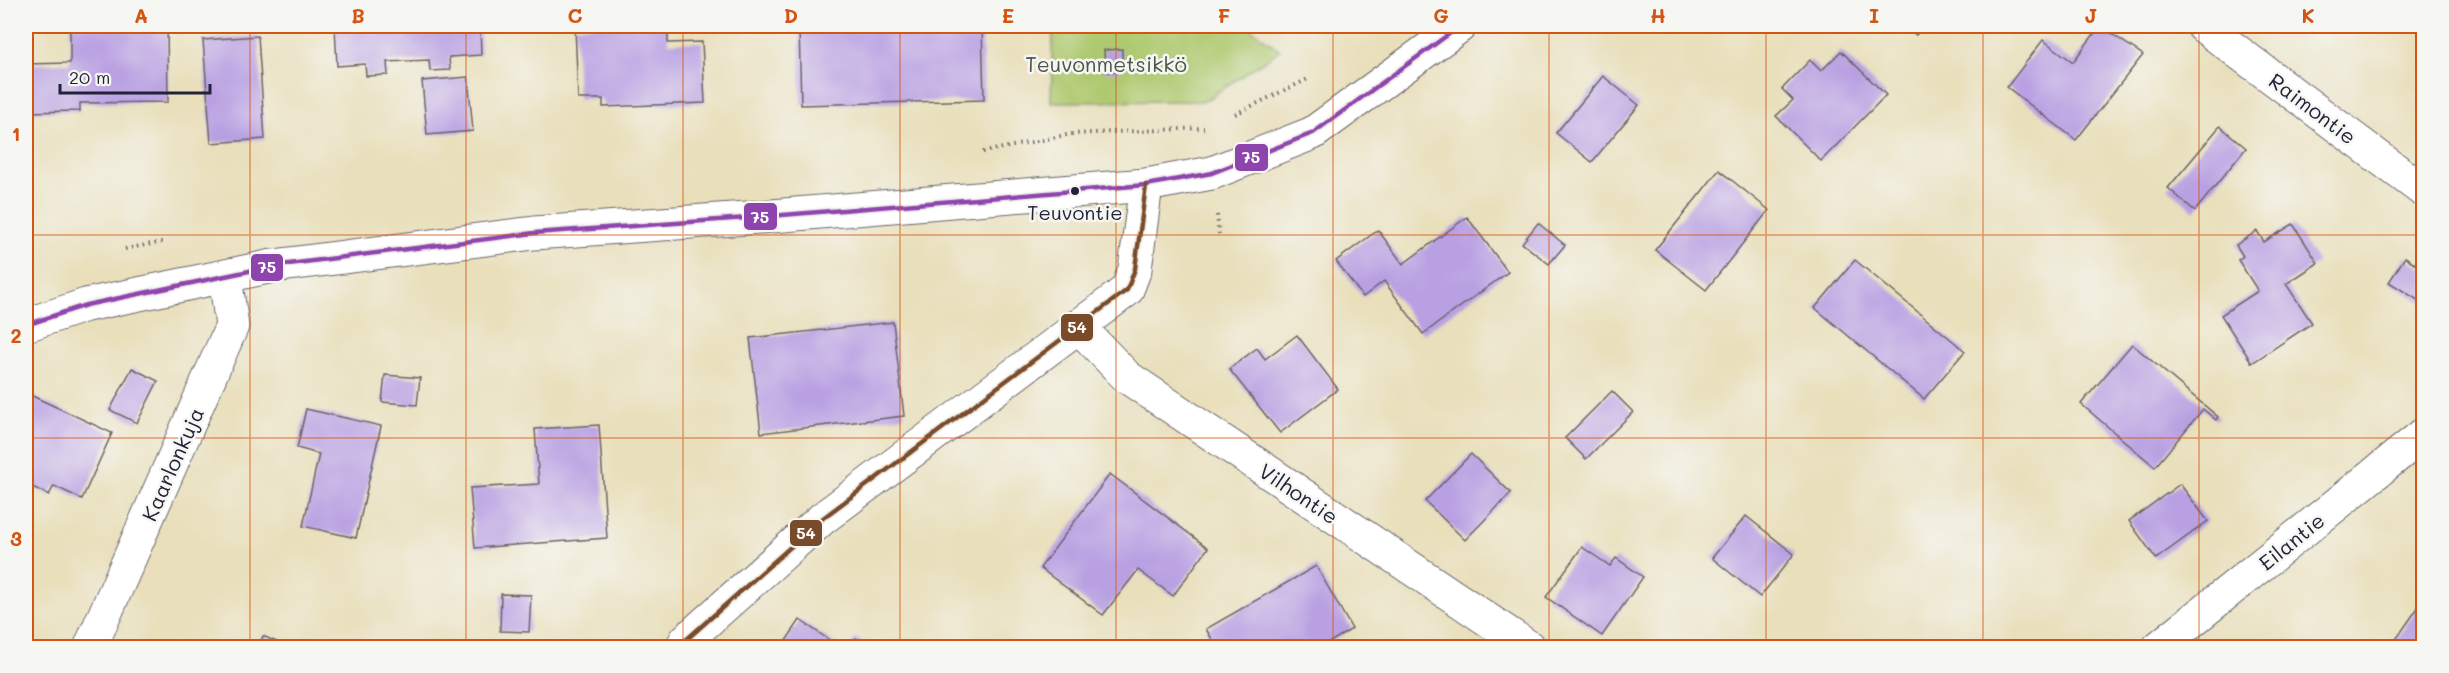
<svg xmlns="http://www.w3.org/2000/svg" width="2449" height="673" font-family="Mali,sans-serif">
<style>
.green{fill:#afc96f;stroke:#687655;stroke-width:1.5}
.building{fill:#b9a0e2}
.lines{fill:none;stroke-linecap:round;stroke-linejoin:round}
.street-casing{stroke:#686468;stroke-width:35}
.secondary-casing{stroke:#686468;stroke-width:35}
.path{stroke:#686468;stroke-width:4;stroke-dasharray:1.5 4.5;stroke-linecap:butt}
.street{stroke:#fff;stroke-width:33}
.secondary{stroke:#fff;stroke-width:33}
.bus-1-casing{stroke:#f6f6f2;stroke-width:9}
.bus-2-casing{stroke:#f6f6f2;stroke-width:9}
.bus-1{stroke:#8e44ad;stroke-width:4.5}
.bus-2{stroke:#7a4b2a;stroke-width:4.5}
.grid{fill:none;stroke:#d45411;stroke-width:1.5;stroke-opacity:0.55}
.bus-dot{fill:#22223b;stroke:#f6f6f2;stroke-width:2}
.labels{text-anchor:middle;dominant-baseline:central;stroke-width:5;stroke-linejoin:round;paint-order:stroke}
.bus-label{font-size:20px;fill:#22223b;stroke:#f6f6f2}
.park-label{font-size:21px;fill:#4c544b;stroke:#f6f6f2}
.street-label{font-size:21px;fill:#22223b;stroke:#f6f6f2}
.line-badge{stroke:#f6f6f2;stroke-width:2}
.badge-label{font-size:16px;text-anchor:middle;font-weight:bold;fill:#fff}
.neatline{fill:none;stroke:#d45411;stroke-width:2}
.grid-label{font-size:20px;text-anchor:middle;font-weight:bold;fill:#d45411}
</style>
<rect width="100%" height="100%" fill="#f6f6f2"/>
<filter id="ink" filterUnits="userSpaceOnUse"><feTurbulence type="fractalNoise" baseFrequency=".0167" numOctaves="2"/><feDisplacementMap in="SourceGraphic" scale="12" xChannelSelector="R" yChannelSelector="G"/><feConvolveMatrix kernelMatrix="1 2 1 2 8 2 1 2 1" color-interpolation-filters="sRGB"/></filter>
<filter id="wash" filterUnits="userSpaceOnUse"><feTurbulence type="fractalNoise" baseFrequency=".008" numOctaves="4" result="noise"/><feDisplacementMap in="SourceGraphic" scale="24" xChannelSelector="R" yChannelSelector="G"/><feGaussianBlur stdDeviation="1.35" result="paint"/><feColorMatrix in="noise" values="0 0 0 0 0 0 0 0 0 0 0 0 0 0 0 0 0 1.4 0 .05"/><feComposite in="paint" operator="in"/></filter>
<g filter="url(#wash)">
<rect width="100%" height="100%" fill="#e9dfbb"/>
<!-- green -->
<path class="green" d="M 1053,26 L 1247,26 L 1280,50 L 1205,101 L 1051,102 Z"/>
<g id="blocks">
<!-- building -->
<g class="building">
<path d="M 70,26 L 167,26 L 168,102 L 80,103 L 80,111 L 26,112 L 26,64 L 70,63 Z"/>
<path d="M 335,26 L 480,26 L 481,55 L 449,57 L 450,70 L 430,71 L 429,60 L 387,62 L 388,75 L 366,76 L 365,64 L 337,66 Z"/>
<path d="M 575,26 L 668,26 L 668,43 L 702,42 L 705,103 L 603,107 L 603,99 L 578,99 Z"/>
<path d="M 799,26 L 982,26 L 984,100 L 801,105 Z"/>
<path d="M 1903,26 L 1923,26 L 1916,35 Z"/>
<path d="M 2100,26 L 2143,55 L 2076,140 L 2007,87 L 2043,40 L 2073,62 Z"/>
<path d="M 258,36 L 265,139 L 211,143 L 203,40 Z"/>
<path d="M 1122,49 L 1122,71 L 1105,72 L 1104,50 Z"/>
<path d="M 1841,51 L 1886,95 L 1821,161 L 1776,116 L 1793,100 L 1782,89 L 1810,60 L 1821,71 Z"/>
<path d="M 1603,76 L 1639,105 L 1592,162 L 1556,133 Z"/>
<path d="M 468,77 L 473,131 L 427,135 L 422,81 Z"/>
<path d="M 2220,126 L 2246,148 L 2195,211 L 2168,188 Z"/>
<path d="M 1719,170 L 1769,210 L 1706,290 L 1655,250 Z"/>
<path d="M 1467,217 L 1508,272 L 1423,334 L 1384,281 L 1363,297 L 1336,261 L 1378,230 L 1403,264 Z"/>
<path d="M 1538,223 L 1565,245 L 1549,264 L 1522,243 Z"/>
<path d="M 2293,224 L 2318,263 L 2286,284 L 2312,323 L 2252,363 L 2221,315 L 2258,291 L 2238,260 L 2243,256 L 2236,245 L 2257,231 L 2264,242 Z"/>
<path d="M 2405,257 L 2424,269 L 2424,304 L 2389,282 Z"/>
<path d="M 1855,260 L 1965,351 L 1924,399 L 1815,308 Z"/>
<path d="M 893,322 L 904,416 L 761,433 L 750,338 Z"/>
<path d="M 1297,335 L 1338,389 L 1280,433 L 1229,369 L 1257,348 L 1265,359 Z"/>
<path d="M 2132,344 L 2218,417 L 2216,420 L 2203,409 L 2155,467 L 2081,404 Z"/>
<path d="M 132,368 L 158,381 L 137,423 L 110,410 Z"/>
<path d="M 385,375 L 420,378 L 417,405 L 382,402 Z"/>
<path d="M 1612,391 L 1633,412 L 1586,459 L 1565,438 Z"/>
<path d="M 26,393 L 112,433 L 82,499 L 54,486 L 49,495 L 26,484 Z"/>
<path d="M 306,409 L 381,426 L 356,538 L 303,526 L 319,454 L 297,448 Z"/>
<path d="M 599,425 L 607,538 L 475,548 L 470,488 L 539,484 L 535,429 Z"/>
<path d="M 1471,454 L 1511,493 L 1465,540 L 1425,501 Z"/>
<path d="M 1110,474 L 1208,548 L 1173,596 L 1138,570 L 1103,615 L 1040,568 Z"/>
<path d="M 2180,484 L 2208,521 L 2156,559 L 2129,521 Z"/>
<path d="M 1746,516 L 1794,554 L 1760,597 L 1712,558 Z"/>
<path d="M 1582,547 L 1610,566 L 1616,558 L 1643,577 L 1602,636 L 1546,597 Z"/>
<path d="M 1316,566 L 1352,629 L 1320,648 L 1217,648 L 1206,629 Z"/>
<path d="M 501,594 L 531,595 L 529,632 L 500,631 Z"/>
<path d="M 2424,599 L 2424,648 L 2390,648 Z"/>
<path d="M 800,620 L 841,648 L 781,648 Z"/>
<path d="M 263,636 L 290,648 L 258,648 Z"/>
<path d="M 856,638 L 869,648 L 849,648 Z"/>
</g>
</g>
</g>
<g filter="url(#ink)">
<use href="#blocks" fill-opacity="0" stroke="#686468" stroke-width="1.5"/>
<g class="lines">
<defs>
<g id="street">
<path d="M 2203,26 L 2424,191"/>
<path d="M 1078,326 L 1127,377 L 1530,648"/>
<path d="M 90,648 L 232,326 L 225,277"/>
<path d="M 682,648 L 686,640 L 823,518 L 1127,290 L 1135,269 L 1146,185"/>
<path d="M 2158,648 L 2424,434"/>
</g>
<path id="secondary" d="M 26,325 L 86,305 L 273,266 L 534,233 L 747,218 L 1146,185 L 1212,173 L 1313,133 L 1460,26"/>
</defs>
<!-- street casing -->
<use href="#street" class="street-casing"/>
<!-- secondary casing -->
<use href="#secondary" class="secondary-casing"/>
<!-- path -->
<g class="path">
<path d="M 1235,114 L 1310,78"/>
<path d="M 983,152 L 1071,134 L 1204,128"/>
<path d="M 1217,215 L 1219,234"/>
<path d="M 125,249 L 162,242"/>
</g>
<!-- street -->
<use href="#street" class="street"/>
<!-- secondary -->
<use href="#secondary" class="secondary"/>
<defs>
<path id="bus-1" d="M 26,325 L 86,305 L 273,266 L 534,233 L 747,218 L 1146,185 L 1212,173 L 1313,133 L 1460,26"/>
<path id="bus-2" d="M 682,648 L 686,640 L 823,518 L 1127,290 L 1135,269 L 1146,185"/>
</defs>
<!-- bus-1 casing -->
<use href="#bus-1" class="bus-1-casing"/>
<!-- bus-2 casing -->
<use href="#bus-2" class="bus-2-casing"/>
<!-- bus-1 -->
<use href="#bus-1" class="bus-1"/>
<!-- bus-2 -->
<use href="#bus-2" class="bus-2"/>
</g>
</g>
<!-- grid -->
<path class="grid" d="M 250,26 L 250,648M 466,26 L 466,648M 683,26 L 683,648M 900,26 L 900,648M 1116,26 L 1116,648M 1333,26 L 1333,648M 1549,26 L 1549,648M 1766,26 L 1766,648M 1983,26 L 1983,648M 2199,26 L 2199,648M 26,235 L 2424,235M 26,438 L 2424,438"/>
<!-- markers -->
<circle class="bus-dot" cx="1075" cy="191" r="5"/>
<g class="labels">
<!-- bus labels -->
<g class="bus-label">
<text x="1075" y="212">Teuvontie</text>
</g>
<!-- park labels -->
<g class="park-label">
<text x="1106" y="63">Teuvonmetsikkö</text>
</g>
<!-- street labels -->
<g class="street-label">
<text transform="translate(2313 108) rotate(37)">Raimontie</text>
<text transform="translate(172 464) rotate(-66)">Kaarlonkuja</text>
<text transform="translate(1299 493) rotate(34)">Vilhontie</text>
<text transform="translate(2291 541) rotate(-39)">Eilantie</text>
</g>
</g>
<g class="line-badge">
<rect x="1234" y="143" width="35" height="29" rx="6" fill="#8e44ad"/>
<rect x="743" y="202" width="35" height="29" rx="6" fill="#8e44ad"/>
<rect x="250" y="253" width="34" height="29" rx="6" fill="#8e44ad"/>
<rect x="1060" y="313" width="34" height="29" rx="6" fill="#7a4b2a"/>
<rect x="789" y="519" width="34" height="28" rx="6" fill="#7a4b2a"/>
</g>
<g class="badge-label">
<text x="1251" y="163">75</text>
<text x="760" y="223">75</text>
<text x="267" y="273">75</text>
<text x="1077" y="333">54</text>
<text x="806" y="539">54</text>
</g>
<!-- margin -->
<rect width="2449" height="673" fill="none" stroke="#f6f6f2" stroke-width="66"/>
<!-- scale -->
<path d="M60 84v9h150v-9" fill="none" stroke="#22223b" stroke-width="3"/>
<text x="69" y="84" font-size="18" fill="#22223b" stroke="#f6f6f2" stroke-width="4.5" paint-order="stroke">20 m</text>
<rect x="33" y="33" width="2383" height="607" class="neatline"/>
<g class="grid-label">
<text x="141" y="23">A</text>
<text x="358" y="23">B</text>
<text x="575" y="23">C</text>
<text x="791" y="23">D</text>
<text x="1008" y="23">E</text>
<text x="1224" y="23">F</text>
<text x="1441" y="23">G</text>
<text x="1658" y="23">H</text>
<text x="1874" y="23">I</text>
<text x="2091" y="23">J</text>
<text x="2308" y="23">K</text>
<text x="16" y="141">1</text>
<text x="16" y="343">2</text>
<text x="16" y="546">3</text>
</g>
</svg>
